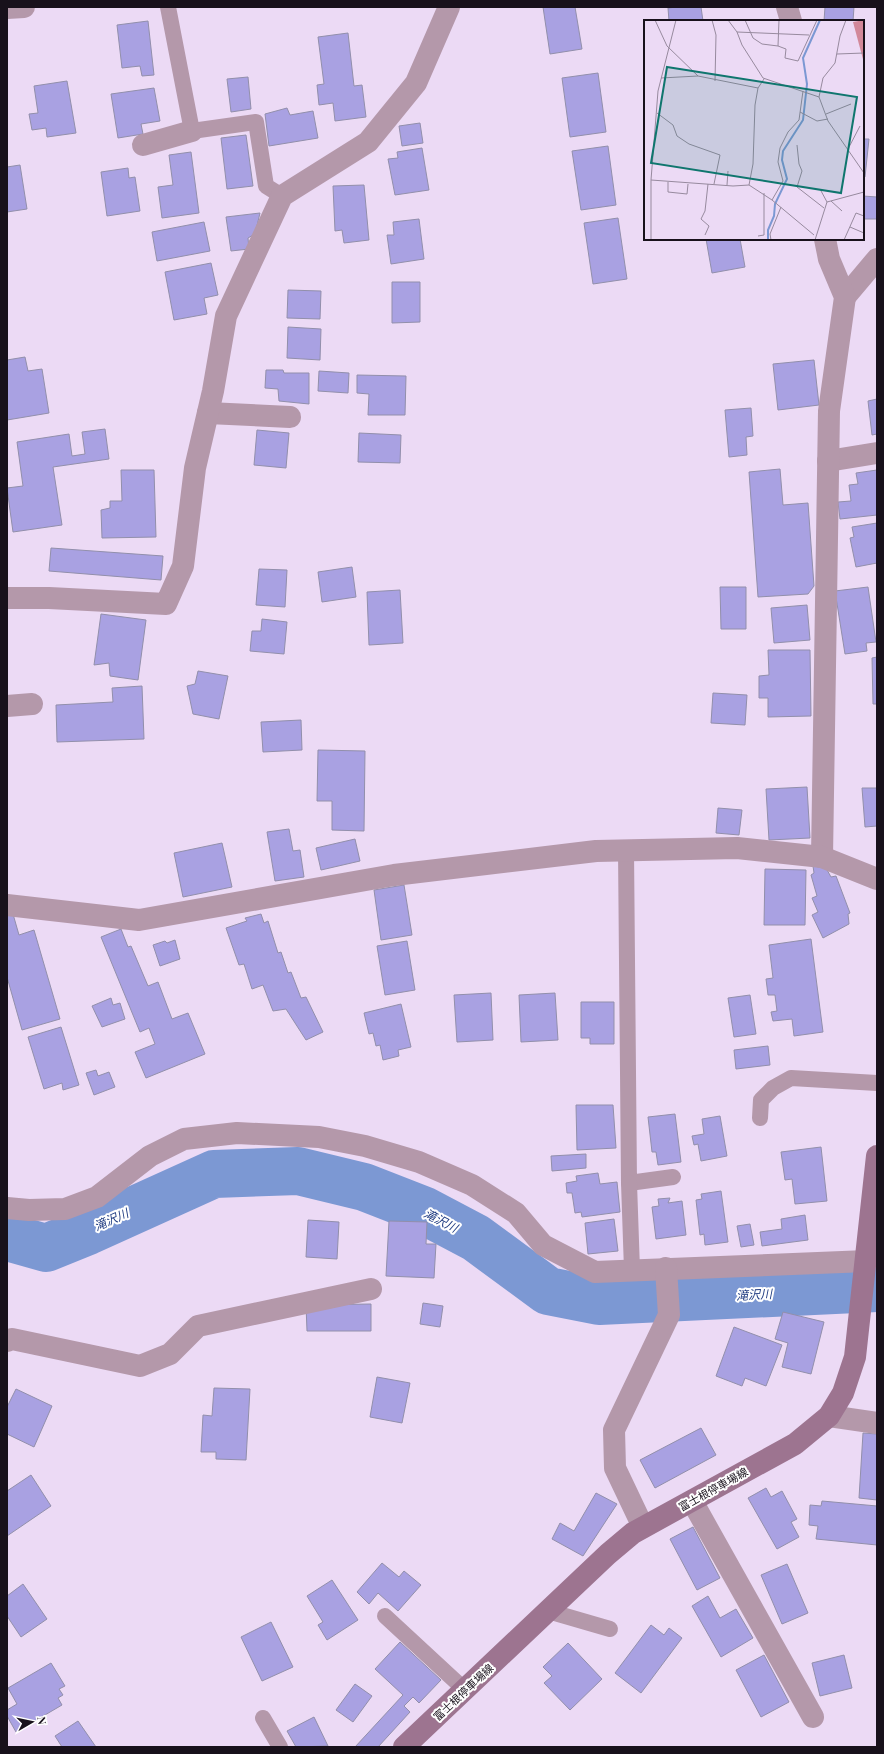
<svg xmlns="http://www.w3.org/2000/svg" width="884" height="1754" font-family="'Playfair Display','Noto Sans JP',serif">
<style>
.lines{fill:none;stroke-linecap:round;stroke-linejoin:round}
.river{stroke:#7c98d3;stroke-width:48}
.building{fill:#a9a1e2;stroke:#928fab}
.service{stroke:#b498aa;stroke-width:16}
.minor{stroke:#b498aa;stroke-width:22}
.tertiary{stroke:#b498aa;stroke-width:22}
.secondary{stroke:#9d7490;stroke-width:22}
.labels{text-anchor:middle;dominant-baseline:central;stroke-width:4;stroke-linejoin:round;paint-order:stroke}
.street-label{font-size:11px;fill:#18111b;stroke:#fff}
.water-label{font-size:12px;font-style:italic;fill:#1e3a80;stroke:#fff}
.inset-river{fill:none;stroke:#7c98d3;stroke-width:2}
.inset-road{fill:none;stroke:#978a9e;stroke-width:1}
.view{fill:#0f766e;fill-opacity:0.15;stroke:#0f766e;stroke-width:2}
.inset-edge{fill:none;stroke:#18111b;stroke-width:2}
</style>
<rect width="100%" height="100%" fill="#ecdaf5"/>
<g class="lines">
<!-- river -->
<path class="river" d="M 7,1237 L 46,1248 L 88,1231 L 214,1174 L 298,1171 L 364,1187 L 423,1210 L 476,1238 L 548,1291 L 599,1301 L 877,1288"/>
</g>
<!-- building -->
<g class="building">
<path d="M 543,7 L 575,7 L 582,49 L 550,54 Z"/>
<path d="M 677,7 L 701,7 L 703,21 L 669,21 L 668,8 Z"/>
<path d="M 825,7 L 854,7 L 853,21 L 824,21 Z"/>
<path d="M 148,21 L 154,75 L 142,76 L 140,66 L 122,68 L 117,25 Z"/>
<path d="M 348,33 L 354,86 L 362,85 L 366,117 L 335,121 L 333,103 L 319,105 L 317,85 L 324,84 L 318,37 Z"/>
<path d="M 598,73 L 606,132 L 570,137 L 562,78 Z"/>
<path d="M 248,77 L 251,109 L 231,112 L 227,79 Z"/>
<path d="M 67,81 L 76,133 L 47,137 L 46,128 L 32,130 L 29,114 L 38,113 L 34,86 Z"/>
<path d="M 154,88 L 160,121 L 141,124 L 143,134 L 118,138 L 111,94 Z"/>
<path d="M 287,108 L 290,115 L 313,111 L 318,138 L 269,146 L 265,114 Z"/>
<path d="M 420,123 L 423,143 L 402,146 L 399,126 Z"/>
<path d="M 246,135 L 253,186 L 227,189 L 221,138 Z"/>
<path d="M 863,139 L 869,139 L 865,177 L 863,177 Z"/>
<path d="M 608,146 L 616,205 L 581,210 L 572,151 Z"/>
<path d="M 422,148 L 429,190 L 395,195 L 388,159 L 398,158 L 397,152 Z"/>
<path d="M 191,152 L 199,213 L 162,218 L 158,187 L 173,185 L 169,155 Z"/>
<path d="M 20,165 L 27,209 L 7,212 L 7,167 Z"/>
<path d="M 128,168 L 129,178 L 135,177 L 140,211 L 107,216 L 101,172 Z"/>
<path d="M 364,185 L 369,240 L 344,243 L 342,230 L 335,231 L 333,186 Z"/>
<path d="M 863,196 L 877,197 L 877,219 L 863,219 Z"/>
<path d="M 260,213 L 255,234 L 248,238 L 249,249 L 231,251 L 226,217 Z"/>
<path d="M 618,218 L 627,279 L 593,284 L 584,223 Z"/>
<path d="M 419,219 L 424,259 L 391,264 L 387,235 L 394,235 L 393,222 Z"/>
<path d="M 204,222 L 210,251 L 157,261 L 152,232 Z"/>
<path d="M 706,239 L 740,239 L 745,267 L 712,273 Z"/>
<path d="M 211,263 L 218,295 L 204,298 L 207,314 L 174,320 L 165,272 Z"/>
<path d="M 392,282 L 420,282 L 420,322 L 392,323 Z"/>
<path d="M 288,290 L 321,291 L 320,319 L 287,318 Z"/>
<path d="M 288,327 L 321,329 L 320,360 L 287,358 Z"/>
<path d="M 25,357 L 28,371 L 42,369 L 49,413 L 7,420 L 7,360 Z"/>
<path d="M 814,360 L 819,405 L 778,410 L 773,364 Z"/>
<path d="M 266,370 L 283,370 L 284,373 L 309,373 L 309,404 L 279,401 L 278,389 L 265,388 Z"/>
<path d="M 319,371 L 349,373 L 348,393 L 318,391 Z"/>
<path d="M 357,375 L 406,376 L 405,415 L 368,415 L 369,394 L 357,393 Z"/>
<path d="M 877,399 L 877,434 L 872,435 L 868,401 Z"/>
<path d="M 751,408 L 753,436 L 746,437 L 747,455 L 729,457 L 725,410 Z"/>
<path d="M 105,429 L 109,459 L 53,467 L 62,525 L 13,532 L 7,488 L 23,486 L 17,442 L 69,434 L 72,456 L 85,454 L 82,432 Z"/>
<path d="M 257,430 L 289,433 L 286,468 L 254,465 Z"/>
<path d="M 359,433 L 401,435 L 400,463 L 358,462 Z"/>
<path d="M 780,469 L 783,505 L 808,503 L 814,586 L 808,594 L 758,597 L 749,472 Z"/>
<path d="M 121,470 L 154,470 L 156,537 L 102,538 L 101,510 L 110,508 L 110,501 L 122,501 Z"/>
<path d="M 877,470 L 877,515 L 840,519 L 838,502 L 851,501 L 849,485 L 858,484 L 856,473 Z"/>
<path d="M 877,523 L 877,563 L 856,567 L 850,538 L 854,537 L 852,527 Z"/>
<path d="M 51,548 L 163,556 L 161,580 L 49,571 Z"/>
<path d="M 352,567 L 356,597 L 322,602 L 318,572 Z"/>
<path d="M 259,569 L 287,570 L 285,607 L 256,605 Z"/>
<path d="M 720,587 L 746,587 L 746,629 L 721,629 Z"/>
<path d="M 868,587 L 876,642 L 866,643 L 867,651 L 845,654 L 835,591 Z"/>
<path d="M 400,590 L 403,643 L 369,645 L 367,592 Z"/>
<path d="M 807,605 L 810,640 L 774,643 L 771,608 Z"/>
<path d="M 101,614 L 146,620 L 138,680 L 110,676 L 109,663 L 94,665 Z"/>
<path d="M 262,619 L 287,622 L 284,654 L 250,651 L 252,631 L 261,631 Z"/>
<path d="M 768,650 L 810,650 L 811,716 L 768,717 L 768,698 L 759,698 L 759,676 L 769,675 Z"/>
<path d="M 877,657 L 877,704 L 873,704 L 872,658 Z"/>
<path d="M 198,671 L 228,676 L 219,719 L 193,714 L 187,686 L 195,684 Z"/>
<path d="M 142,686 L 144,739 L 57,742 L 56,705 L 113,702 L 112,688 Z"/>
<path d="M 713,693 L 747,695 L 745,725 L 711,723 Z"/>
<path d="M 301,720 L 302,750 L 263,752 L 261,722 Z"/>
<path d="M 318,750 L 365,751 L 364,831 L 332,830 L 332,801 L 317,801 Z"/>
<path d="M 807,787 L 810,838 L 769,840 L 766,789 Z"/>
<path d="M 862,788 L 877,788 L 877,826 L 865,827 Z"/>
<path d="M 718,808 L 742,810 L 739,835 L 716,833 Z"/>
<path d="M 289,829 L 293,851 L 300,850 L 304,877 L 275,881 L 267,832 Z"/>
<path d="M 355,839 L 360,861 L 321,870 L 316,848 Z"/>
<path d="M 222,843 L 232,887 L 183,897 L 174,853 Z"/>
<path d="M 813,866 L 826,868 L 831,877 L 836,876 L 850,913 L 848,914 L 849,924 L 823,938 L 812,915 L 818,912 L 812,898 L 817,896 L 811,875 L 814,873 Z"/>
<path d="M 765,869 L 806,870 L 805,925 L 764,925 Z"/>
<path d="M 404,885 L 412,935 L 381,940 L 374,890 Z"/>
<path d="M 13,914 L 19,935 L 34,930 L 60,1019 L 22,1030 L 7,977 L 7,916 Z"/>
<path d="M 261,914 L 264,923 L 268,921 L 278,953 L 281,952 L 288,973 L 291,972 L 301,998 L 306,997 L 323,1032 L 306,1040 L 286,1009 L 273,1011 L 263,985 L 252,989 L 244,964 L 239,965 L 226,928 L 247,921 L 245,918 Z"/>
<path d="M 121,929 L 128,947 L 131,946 L 148,986 L 158,982 L 172,1019 L 188,1013 L 205,1054 L 146,1078 L 135,1052 L 155,1044 L 149,1028 L 140,1032 L 101,937 Z"/>
<path d="M 811,939 L 823,1032 L 794,1036 L 792,1019 L 773,1021 L 771,1012 L 777,1011 L 775,995 L 768,995 L 766,979 L 773,978 L 769,945 Z"/>
<path d="M 175,940 L 180,959 L 160,966 L 153,945 L 165,941 L 167,943 Z"/>
<path d="M 407,941 L 415,990 L 385,995 L 377,946 Z"/>
<path d="M 491,993 L 493,1040 L 457,1042 L 454,995 Z"/>
<path d="M 555,993 L 558,1040 L 521,1042 L 519,995 Z"/>
<path d="M 750,995 L 756,1034 L 734,1037 L 728,998 Z"/>
<path d="M 111,998 L 113,1005 L 120,1003 L 125,1019 L 102,1027 L 92,1006 Z"/>
<path d="M 581,1002 L 614,1002 L 614,1044 L 590,1044 L 590,1038 L 581,1038 Z"/>
<path d="M 401,1004 L 411,1047 L 398,1050 L 399,1056 L 383,1060 L 380,1045 L 376,1046 L 373,1033 L 369,1034 L 364,1013 Z"/>
<path d="M 61,1027 L 79,1085 L 63,1090 L 62,1083 L 44,1089 L 28,1037 Z"/>
<path d="M 768,1046 L 770,1065 L 736,1069 L 734,1050 Z"/>
<path d="M 96,1070 L 98,1076 L 109,1072 L 115,1087 L 94,1095 L 86,1073 Z"/>
<path d="M 576,1105 L 613,1105 L 616,1148 L 577,1150 Z"/>
<path d="M 675,1114 L 681,1162 L 658,1165 L 656,1152 L 652,1152 L 648,1117 Z"/>
<path d="M 720,1116 L 727,1156 L 701,1161 L 698,1144 L 694,1145 L 692,1136 L 704,1134 L 702,1119 Z"/>
<path d="M 821,1147 L 827,1201 L 795,1204 L 792,1179 L 785,1180 L 781,1152 Z"/>
<path d="M 586,1154 L 586,1168 L 552,1171 L 551,1156 Z"/>
<path d="M 598,1173 L 600,1184 L 617,1182 L 620,1212 L 582,1217 L 581,1212 L 575,1213 L 572,1193 L 567,1193 L 566,1183 L 577,1181 L 576,1176 Z"/>
<path d="M 721,1191 L 728,1242 L 705,1245 L 704,1234 L 700,1235 L 696,1200 L 702,1199 L 701,1194 Z"/>
<path d="M 670,1198 L 668,1203 L 682,1201 L 686,1235 L 656,1239 L 652,1207 L 659,1206 L 658,1199 Z"/>
<path d="M 805,1215 L 808,1240 L 762,1246 L 760,1232 L 782,1229 L 781,1219 Z"/>
<path d="M 614,1219 L 618,1251 L 588,1254 L 585,1223 Z"/>
<path d="M 308,1220 L 339,1222 L 337,1259 L 306,1257 Z"/>
<path d="M 389,1221 L 427,1222 L 426,1244 L 436,1244 L 434,1278 L 386,1276 Z"/>
<path d="M 750,1224 L 754,1245 L 741,1247 L 737,1226 Z"/>
<path d="M 423,1303 L 443,1306 L 440,1327 L 420,1324 Z"/>
<path d="M 371,1304 L 371,1331 L 307,1331 L 306,1305 Z"/>
<path d="M 783,1312 L 824,1322 L 811,1374 L 782,1367 L 788,1343 L 775,1339 Z"/>
<path d="M 734,1327 L 782,1345 L 766,1386 L 745,1378 L 742,1386 L 716,1376 Z"/>
<path d="M 377,1377 L 410,1383 L 402,1423 L 370,1417 Z"/>
<path d="M 214,1388 L 250,1389 L 246,1460 L 216,1459 L 216,1452 L 201,1452 L 203,1415 L 212,1416 Z"/>
<path d="M 16,1389 L 52,1406 L 34,1447 L 7,1434 L 7,1407 Z"/>
<path d="M 701,1428 L 716,1455 L 655,1488 L 640,1460 Z"/>
<path d="M 863,1433 L 877,1434 L 877,1500 L 859,1498 Z"/>
<path d="M 31,1475 L 51,1506 L 7,1536 L 7,1491 Z"/>
<path d="M 766,1488 L 771,1497 L 782,1491 L 797,1519 L 791,1522 L 799,1537 L 777,1549 L 748,1498 Z"/>
<path d="M 596,1493 L 617,1504 L 583,1556 L 552,1539 L 560,1523 L 574,1531 Z"/>
<path d="M 822,1501 L 877,1506 L 877,1545 L 816,1539 L 818,1526 L 809,1525 L 810,1505 L 821,1506 Z"/>
<path d="M 693,1527 L 720,1578 L 697,1590 L 670,1539 Z"/>
<path d="M 382,1563 L 399,1577 L 404,1571 L 421,1585 L 398,1611 L 378,1593 L 369,1604 L 357,1592 Z"/>
<path d="M 787,1564 L 808,1613 L 782,1624 L 761,1575 Z"/>
<path d="M 332,1580 L 358,1620 L 327,1640 L 318,1625 L 323,1622 L 307,1596 Z"/>
<path d="M 23,1584 L 47,1619 L 21,1637 L 7,1616 L 7,1596 Z"/>
<path d="M 708,1596 L 720,1618 L 736,1609 L 753,1638 L 721,1657 L 692,1606 Z"/>
<path d="M 271,1622 L 293,1667 L 262,1681 L 241,1637 Z"/>
<path d="M 651,1625 L 664,1635 L 669,1628 L 682,1638 L 641,1693 L 615,1673 Z"/>
<path d="M 400,1642 L 441,1680 L 419,1703 L 413,1697 L 404,1706 L 410,1712 L 378,1747 L 355,1747 L 403,1695 L 375,1669 Z"/>
<path d="M 568,1643 L 602,1679 L 570,1710 L 544,1683 L 552,1676 L 543,1667 Z"/>
<path d="M 764,1655 L 789,1702 L 761,1717 L 736,1670 Z"/>
<path d="M 844,1655 L 852,1688 L 820,1696 L 812,1663 Z"/>
<path d="M 51,1663 L 65,1686 L 59,1689 L 63,1695 L 58,1698 L 62,1705 L 16,1732 L 7,1716 L 7,1710 L 17,1704 L 8,1688 Z"/>
<path d="M 355,1684 L 372,1696 L 353,1722 L 336,1710 Z"/>
<path d="M 314,1717 L 328,1746 L 296,1747 L 287,1731 Z"/>
<path d="M 78,1721 L 96,1747 L 62,1747 L 55,1736 Z"/>
</g>
<g class="lines">
<!-- service -->
<g class="service">
<path d="M 168,7 L 192,131 L 256,122 L 266,186 L 282,196"/>
<path d="M 626,850 L 629,1183 L 673,1177"/>
<path d="M 760,1118 L 761,1100 L 773,1088 L 791,1078 L 877,1083"/>
<path d="M 629,1183 L 632,1270"/>
<path d="M 548,1611 L 610,1629"/>
<path d="M 385,1616 L 465,1690"/>
<path d="M 263,1718 L 280,1747"/>
</g>
<!-- minor -->
<g class="minor">
<path d="M 787,7 L 791,21"/>
<path d="M 143,145 L 192,131"/>
<path d="M 845,297 L 877,259"/>
<path d="M 208,413 L 290,417"/>
<path d="M 828,461 L 877,453"/>
<path d="M 7,598 L 49,598 L 166,604 L 183,566 L 195,468 L 213,391 L 226,316 L 282,196 L 368,142 L 416,83 L 449,7"/>
<path d="M 7,706 L 32,704"/>
<path d="M 822,857 L 829,411 L 845,297 L 829,259 L 825,239"/>
<path d="M 7,905 L 139,920 L 394,875 L 596,851 L 737,848 L 822,857 L 877,879"/>
<path d="M 7,1208 L 29,1210 L 65,1209 L 97,1197 L 150,1156 L 184,1139 L 237,1133 L 319,1137 L 365,1146 L 419,1162 L 472,1185 L 516,1213 L 543,1245 L 595,1272 L 867,1261"/>
<path d="M 7,1341 L 12,1339 L 140,1366 L 170,1354 L 198,1326 L 371,1289"/>
<path d="M 829,1416 L 877,1423"/>
<path d="M 692,1501 L 813,1717"/>
<path d="M 643,1527 L 615,1468 L 614,1430 L 669,1315 L 666,1268"/>
</g>
<!-- tertiary -->
<path class="tertiary" d="M 7,8 L 24,7"/>
<!-- secondary -->
<path class="secondary" d="M 404,1747 L 608,1554 L 633,1533 L 795,1444 L 829,1416 L 843,1393 L 855,1357 L 877,1156"/>
</g>
<g class="labels">
<!-- street labels -->
<g class="street-label">
<text transform="translate(713 1489) rotate(-29)">富士根停車場線</text>
<text transform="translate(463 1692) rotate(-43)">富士根停車場線</text>
</g>
<!-- water labels -->
<g class="water-label">
<text transform="translate(111 1219) rotate(-24)">滝沢川</text>
<text transform="translate(441 1220) rotate(27)">滝沢川</text>
<text transform="translate(754 1294) rotate(-3)">滝沢川</text>
</g>
</g>
<!-- overview -->
<g transform="translate(644 20)">
<rect width="220" height="220" fill="#ecdaf5"/>
<path d="M 220,0 L 220,43 L 209,2 Z" fill="#d2889a"/>
<path class="inset-river" d="M 124,220 L 124,210 L 130,196 L 131,184 L 143,159 L 138,140 L 139,131 L 159,100 L 163,64 L 159,38 L 176,0"/>
<path class="inset-road" d="M 11,0 L 23,26 L 54,56M 68,0 L 72,15 L 71,61M 84,0 L 93,12 L 98,25 L 119,58 L 175,77 L 184,101 L 220,153M 101,0 L 109,18 L 118,24 L 134,26M 135,0 L 134,26 L 142,29 L 141,38 L 154,41 L 173,0M 93,12 L 165,15M 193,34 L 220,33M 17,58 L 54,56 L 114,68M 120,59 L 114,68 L 111,85 L 109,144 L 105,165 L 128,180 L 170,215M 175,77 L 179,58 L 191,43 L 196,16 L 202,0M 156,92 L 173,101 L 184,99M 13,93 L 29,105 L 33,116 L 45,124 L 76,135 L 70,164M 182,94 L 207,84M 153,125 L 155,144 L 158,151 L 153,167 L 180,188M 204,129 L 216,106M 7,160 L 89,166 L 105,165M 24,162 L 24,172 L 43,174 L 44,164M 83,165 L 84,151M 176,169 L 183,182M 128,180 L 139,161 L 134,142 L 136,128 L 144,112 L 155,100 L 159,71M 187,181 L 198,191M 206,207 L 220,213M 61,215 L 65,206 L 57,199 L 61,191 L 64,164M 114,216 L 120,215 L 120,173M 7,220 L 7,160 L 14,71 L 32,0M 127,220 L 126,214 L 137,187M 171,220 L 183,182 L 220,172M 200,220 L 212,193 L 220,196"/>
<path class="view" d="M 23,47 L 213,77 L 197,173 L 7,143 Z"/>
<rect width="220" height="220" class="inset-edge"/>
</g>
<!-- border -->
<rect width="884" height="1754" fill="none" stroke="#18111b" stroke-width="16"/>
<!-- north arrow -->
<g transform="translate(32 1722) rotate(81)" stroke="#ffffff" stroke-width="3" paint-order="stroke">
<path d="M0-3L7 15L0 10L-7 15Z" fill="#18111b"/>
<text y="-6" font-size="11" font-weight="bold" text-anchor="middle" fill="#18111b">N</text>
</g>
</svg>
